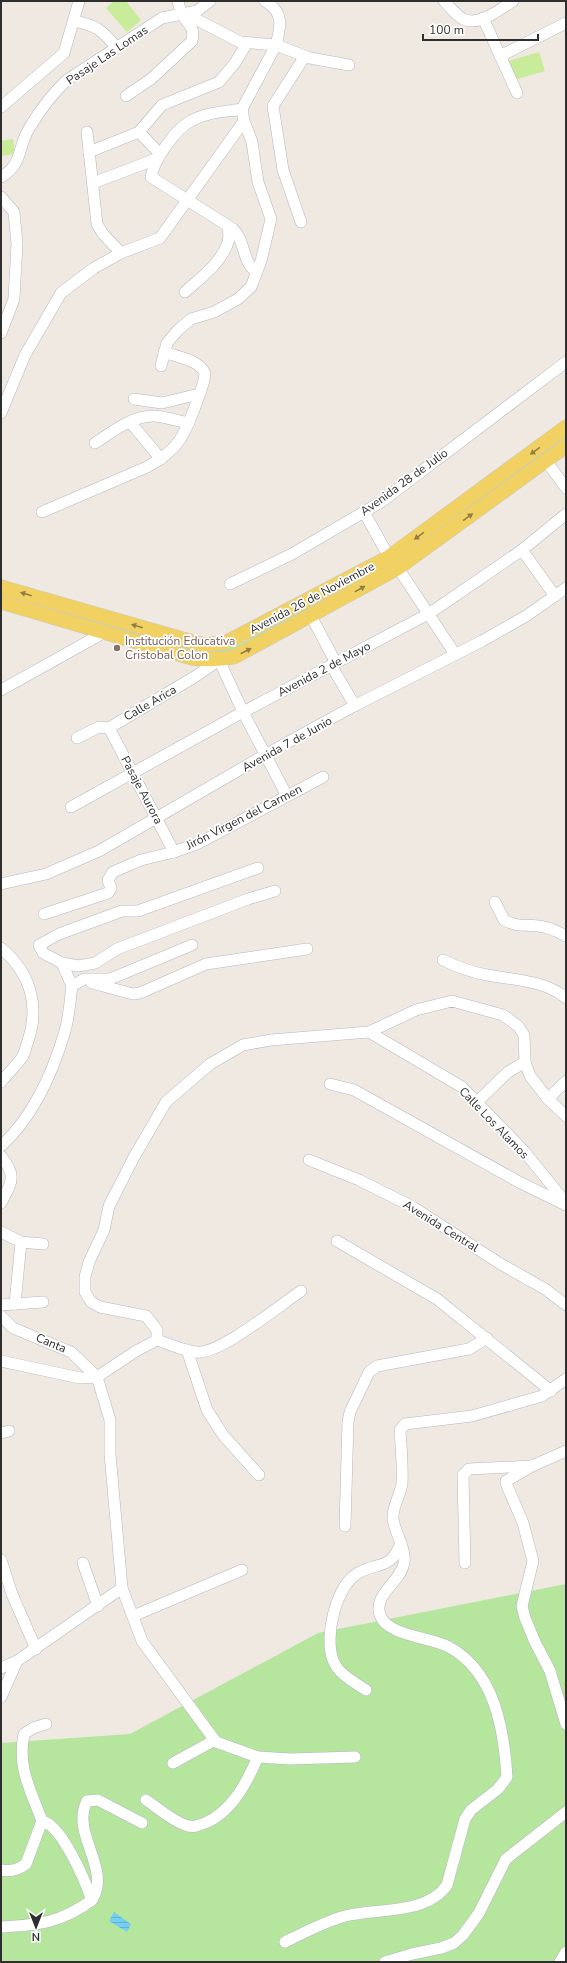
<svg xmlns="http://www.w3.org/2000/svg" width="567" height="1963" font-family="'Nunito Sans',sans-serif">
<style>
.grass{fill:#b6e59e}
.pitch{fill:#c9ec9a}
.water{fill:url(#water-rules)}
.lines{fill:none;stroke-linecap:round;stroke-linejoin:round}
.minor-casing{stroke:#b4b7c1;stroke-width:12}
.major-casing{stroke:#c9c9c9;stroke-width:15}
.minor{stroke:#fff;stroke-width:11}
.major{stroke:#f2d163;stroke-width:14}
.oneway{fill:#908048}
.education-dot{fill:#8d6e63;stroke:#fff;stroke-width:1.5}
.labels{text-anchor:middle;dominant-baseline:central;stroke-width:3.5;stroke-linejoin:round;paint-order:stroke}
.street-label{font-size:12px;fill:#2e2e2e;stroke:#fff}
.education-label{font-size:12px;fill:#785e54;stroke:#fff;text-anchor:start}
</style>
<defs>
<pattern id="water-rules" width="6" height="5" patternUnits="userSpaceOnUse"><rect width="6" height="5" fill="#75cff0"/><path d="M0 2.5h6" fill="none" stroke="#66b2ce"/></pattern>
</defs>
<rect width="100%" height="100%" fill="#efe9e1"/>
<!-- grass -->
<g class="grass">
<path d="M 566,435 L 566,439 L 411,554 L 228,653 L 196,652 L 59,613 L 60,611 L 210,651 L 227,649 L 238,645 L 375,571 Z"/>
<path d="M 566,1584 L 566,1962 L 1,1962 L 1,1743 L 130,1734 L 318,1633 Z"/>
</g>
<!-- pitch -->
<g class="pitch">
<path d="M 114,1 L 126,1 L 141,20 L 127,32 L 106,8 Z"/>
<path d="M 539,52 L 545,71 L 514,80 L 508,61 Z"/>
<path d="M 13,139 L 15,154 L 1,156 L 1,141 Z"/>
</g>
<!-- water -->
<path class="water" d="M 114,1912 L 131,1924 L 127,1932 L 109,1921 Z"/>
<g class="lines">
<defs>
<g id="minor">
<path d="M 444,1 C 450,7 456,15 463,19 C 479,27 500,9 513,1"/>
<path d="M 186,14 L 240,42 L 276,45 L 310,58 L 349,65"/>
<path d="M 483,18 L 517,93"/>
<path d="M 74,21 C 96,25 102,30 116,47"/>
<path d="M 500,56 L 566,23"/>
<path d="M 126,96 L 151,79 L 192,41 C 195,25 188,26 182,14 C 180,11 179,5 178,1"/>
<path d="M 1,107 L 64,53 L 79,1"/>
<path d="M 242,109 C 225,112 206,112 191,121 C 175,129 154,160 151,177 L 233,229 C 246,241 242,264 257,272"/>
<path d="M 242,109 L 276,45 C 281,26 284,12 265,1"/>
<path d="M 87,132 L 97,224 L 103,234 L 121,253"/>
<path d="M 139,132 L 160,154"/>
<path d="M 89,152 L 139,132 L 162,105 L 219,82 L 235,63 L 247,43"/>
<path d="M 1,177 C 24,164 17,146 30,127 C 40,110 52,94 67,80 L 162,18 L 197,11 L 210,1"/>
<path d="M 93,183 L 156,159"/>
<path d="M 1,197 L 14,212 L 17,244 L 14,299 L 1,333"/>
<path d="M 301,222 L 283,170 L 273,106 L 305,56"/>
<path d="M 185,292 C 199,279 220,264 227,245 C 230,239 229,233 228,227"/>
<path d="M 161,366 L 167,343 L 178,330 L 191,319 L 214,312 L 238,299 L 251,287 L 261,261 L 271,219 L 258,182 L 252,142 L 244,121 L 242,109"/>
<path d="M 134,399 L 162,403 L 199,394"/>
<path d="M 1,413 L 25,355 L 61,293 L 94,268 L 121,253 L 160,238 L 244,121"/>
<path d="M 130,422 L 161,459"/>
<path d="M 95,443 C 112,432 133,415 155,416 C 166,417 178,421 189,423"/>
<path d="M 546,461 L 566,488"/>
<path d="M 42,512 L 147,467 C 178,450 184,437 196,404 C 199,395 204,385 205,374 C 201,360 177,357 164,352"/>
<path d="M 364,512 L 389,557"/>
<path d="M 522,550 L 555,596"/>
<path d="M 398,568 L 455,654"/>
<path d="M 230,584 L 292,554 L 381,502 L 566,362"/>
<path d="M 311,616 L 336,663"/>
<path d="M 331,665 L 355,706"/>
<path d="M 1,690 L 105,632"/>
<path d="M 109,728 L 174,852"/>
<path d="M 77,738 L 99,727 L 109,728 L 196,676 L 219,660 L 243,712 L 287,796"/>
<path d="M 71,807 L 243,712 L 430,613 L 522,550 L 566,514"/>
<path d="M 1,884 L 46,874 L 99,851 L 265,755 L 352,707 L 482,641 L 526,616 L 566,588"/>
<path d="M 495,902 L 504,920 C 520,928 523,924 538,926 C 548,927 557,931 566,936"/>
<path d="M 44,914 L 108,893 L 111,888 L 108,880 L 113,872 L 141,860 L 174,852 L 199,843 L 323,777"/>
<path d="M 1,948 C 30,972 40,1005 28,1041 C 26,1046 25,1052 23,1056 C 17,1065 8,1073 1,1082"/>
<path d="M 443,960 C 457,967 471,972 487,975 C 514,980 544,980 566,998"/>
<path d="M 62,963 L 43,953 L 39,945 L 59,934 L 122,911 L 138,911 L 258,868"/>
<path d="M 92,983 L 133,994 L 140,993 L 206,964 L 307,949"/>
<path d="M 72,986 L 62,963 L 78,966 L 95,963 L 117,949 L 248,899 L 275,891"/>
<path d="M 369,1032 L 462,1087 L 524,1151 L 566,1203"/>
<path d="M 330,1084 L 354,1090 L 519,1182 L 566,1205"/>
<path d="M 548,1099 L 566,1081"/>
<path d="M 477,1102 L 508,1072 L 525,1062"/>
<path d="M 1,1146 C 33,1117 53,1072 65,1031 C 69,1017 70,1001 72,986 L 84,979 L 110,979 L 192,945"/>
<path d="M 1,1156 C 17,1176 12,1182 1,1203"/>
<path d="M 309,1160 L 359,1180 L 413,1207 L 499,1263 L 545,1289 L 566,1305"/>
<path d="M 1,1232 L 21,1242 L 43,1244"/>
<path d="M 337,1241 L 437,1299 L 551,1391"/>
<path d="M 15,1304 L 21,1242"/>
<path d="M 1,1305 L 43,1302"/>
<path d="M 1,1316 L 13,1328 L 71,1352 L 97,1377 L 110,1420 L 110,1454 L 122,1588 L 142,1641 L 216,1742 L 258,1757 L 290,1759 L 355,1757"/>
<path d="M 157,1340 C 170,1344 183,1351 196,1352 C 218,1356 280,1305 301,1291"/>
<path d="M 187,1350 L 207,1410 L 223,1435 L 259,1475"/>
<path d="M 1,1361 L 80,1378 L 97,1377 L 136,1351 L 157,1340 L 157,1330 L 146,1316 L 100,1307 L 91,1302 L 85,1292 L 85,1277 L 89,1262 L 104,1230 L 109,1206 L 134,1157 L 166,1102 L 210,1064 L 243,1045 L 271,1040 L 369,1032 L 416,1010 L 452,1001 L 503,1015 L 518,1026 L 524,1035 L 525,1062 L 530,1076 L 548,1099 L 566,1116"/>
<path d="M 1,1433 L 9,1431"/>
<path d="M 566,1451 L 532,1466 L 506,1481 L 506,1483 L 523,1523 L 533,1561 L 522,1606 L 525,1618 L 535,1642 L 550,1671 L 566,1724"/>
<path d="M 345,1526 L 348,1422 L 350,1412 L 369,1372 L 377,1366 L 469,1349 L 487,1338"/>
<path d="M 1,1560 L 12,1594 L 36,1649"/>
<path d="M 83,1563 L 98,1606"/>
<path d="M 465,1563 L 463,1475 L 469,1469 L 532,1466"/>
<path d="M 133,1616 L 242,1570"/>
<path d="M 1,1668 L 17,1661"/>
<path d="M 366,1690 C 354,1682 338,1674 333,1660 C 324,1636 336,1586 358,1573 C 379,1561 390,1571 401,1543"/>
<path d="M 1,1697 L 17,1661 L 122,1588"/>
<path d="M 173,1763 L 215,1740"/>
<path d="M 146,1800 C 158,1808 171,1820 185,1825 C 192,1828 198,1826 205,1823 C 232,1812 247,1782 258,1757"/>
<path d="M 42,1821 C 31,1790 17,1769 24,1734 L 33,1728 L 46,1724"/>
<path d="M 1,1870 C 11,1872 18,1870 26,1864 L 42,1821 C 62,1825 85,1881 92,1900 C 61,1923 38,1925 1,1927"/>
<path d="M 92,1900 C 112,1869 70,1833 87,1801 L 98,1800 L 142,1823"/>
<path d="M 285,1942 C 305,1932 324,1922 345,1916 C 376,1908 427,1915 447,1885 L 465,1819 L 471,1810 L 498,1789 L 507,1777 C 504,1730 495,1672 449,1647 C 431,1637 387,1636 380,1615 C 373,1594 401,1582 404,1563 C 406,1548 395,1533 393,1519 C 392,1507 400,1496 402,1484 C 403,1466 401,1447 400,1430 L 405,1424 L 472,1416 L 542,1396 L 566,1379"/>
<path d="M 385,1962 L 412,1954 L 441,1948 L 454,1943 L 463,1935 L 479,1913 L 506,1859 L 566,1812"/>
<path d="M 560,1962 L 566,1952"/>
</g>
<g id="major">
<path d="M 1,587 L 193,642 L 205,645 L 227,642 L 389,557 L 566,427"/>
<path d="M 1,602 L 192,658 C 207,660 219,660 234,657 L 398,568 L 566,446"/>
</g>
</defs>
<!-- minor casing -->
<use href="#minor" class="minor-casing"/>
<!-- major casing -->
<use href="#major" class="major-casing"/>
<!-- minor -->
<use href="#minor" class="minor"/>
<!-- major -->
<use href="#major" class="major"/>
</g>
<!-- one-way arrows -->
<defs><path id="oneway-solid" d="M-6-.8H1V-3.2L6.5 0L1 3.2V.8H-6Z"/></defs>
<g class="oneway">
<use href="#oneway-solid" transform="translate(535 451) rotate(144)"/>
<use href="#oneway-solid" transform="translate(468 517) rotate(-36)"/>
<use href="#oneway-solid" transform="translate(419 536) rotate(144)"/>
<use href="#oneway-solid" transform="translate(360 589) rotate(-29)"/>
<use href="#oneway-solid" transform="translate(26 594) rotate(-164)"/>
<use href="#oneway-solid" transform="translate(137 626) rotate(-164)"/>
<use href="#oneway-solid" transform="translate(246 651) rotate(-27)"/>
</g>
<!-- markers -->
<circle class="education-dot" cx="117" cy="648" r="4"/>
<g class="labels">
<!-- street labels -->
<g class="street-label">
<text transform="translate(107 55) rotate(-34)">Pasaje Las Lomas</text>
<text transform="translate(404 482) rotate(-36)">Avenida 28 de Julio</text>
<text transform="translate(312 598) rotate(-28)">Avenida 26 de Noviembre</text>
<text transform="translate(324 669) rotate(-28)">Avenida 2 de Mayo</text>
<text transform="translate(150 703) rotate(-30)">Calle Arica</text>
<text transform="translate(287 744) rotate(-29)">Avenida 7 de Junio</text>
<text transform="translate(142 790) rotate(62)">Pasaje Aurora</text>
<text transform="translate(244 817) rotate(-27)">Jirón Virgen del Carmen</text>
<text transform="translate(494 1123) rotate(46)">Calle Los Alamos</text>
<text transform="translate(441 1226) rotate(32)">Avenida Central</text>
<text transform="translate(51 1343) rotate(23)">Canta</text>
</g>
<!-- education labels -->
<g class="education-label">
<text x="125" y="641">Institución Educativa<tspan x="125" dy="14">Cristobal Colon</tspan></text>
</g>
</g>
<!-- border -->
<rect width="567" height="1963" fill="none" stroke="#2e2e2e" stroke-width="4"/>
<!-- north arrow -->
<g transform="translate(36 1927) rotate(180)" stroke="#ffffff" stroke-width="3" paint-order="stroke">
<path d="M0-3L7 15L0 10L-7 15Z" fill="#2e2e2e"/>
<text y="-6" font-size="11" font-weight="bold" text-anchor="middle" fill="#2e2e2e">N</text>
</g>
<!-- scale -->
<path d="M423 34v6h115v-6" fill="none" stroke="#2e2e2e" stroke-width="2"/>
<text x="429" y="34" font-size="12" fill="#2e2e2e" stroke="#ffffff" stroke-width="3" paint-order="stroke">100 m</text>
</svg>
